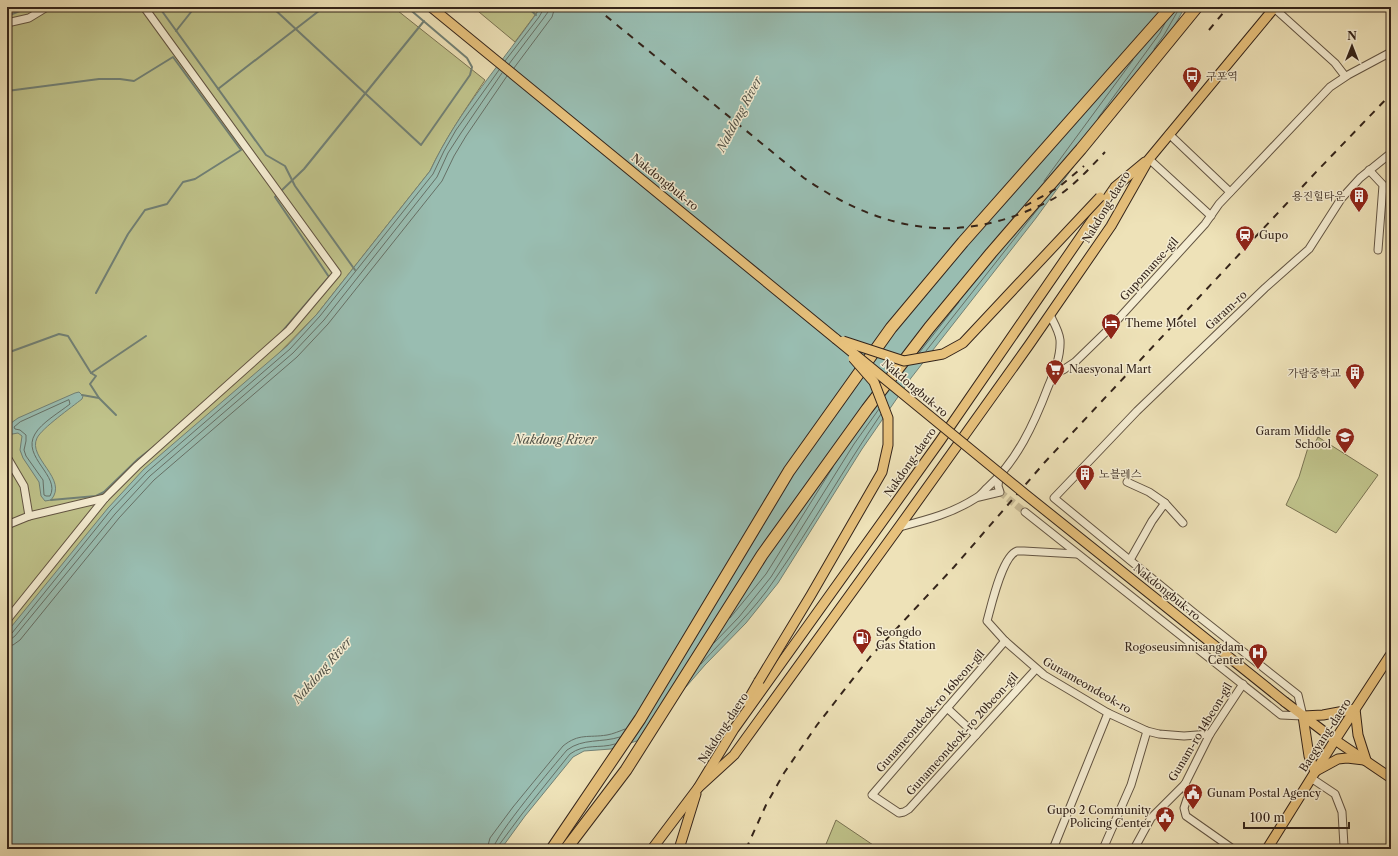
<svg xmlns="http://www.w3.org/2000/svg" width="1398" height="856" font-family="'Libre Caslon Text','Noto Serif KR',serif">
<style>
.green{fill:#bfc28a;stroke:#7a7352}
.water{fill:#99bdb1;stroke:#718075}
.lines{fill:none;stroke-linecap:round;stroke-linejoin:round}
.shore{stroke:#667066;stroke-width:1}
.stream{stroke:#718075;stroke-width:2}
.minor-tunnel{stroke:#c9bc98;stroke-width:7;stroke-dasharray:7 3.5;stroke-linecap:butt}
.minor-casing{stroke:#625442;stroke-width:9}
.major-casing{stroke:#34241a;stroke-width:11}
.highway-casing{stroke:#34241a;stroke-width:13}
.minor{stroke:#f4ecd1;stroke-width:7}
.major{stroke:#e7c17c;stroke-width:9}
.highway{stroke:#e7c17c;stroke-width:11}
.rail{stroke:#34241a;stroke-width:2;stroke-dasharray:7 7;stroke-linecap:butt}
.major-bridge-casing{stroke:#34241a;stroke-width:11;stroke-linecap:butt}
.major-bridge{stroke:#e7c17c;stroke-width:9}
.labels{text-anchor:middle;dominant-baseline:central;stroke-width:3;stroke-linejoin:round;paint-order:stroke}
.poi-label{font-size:11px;fill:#34241a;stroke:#f4ecd1;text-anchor:start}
.street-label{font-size:11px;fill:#34241a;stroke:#f4ecd1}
.water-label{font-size:12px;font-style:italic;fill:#525247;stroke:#f4ecd1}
</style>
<rect width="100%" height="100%" fill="#eee2b8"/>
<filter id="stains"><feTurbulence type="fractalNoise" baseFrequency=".005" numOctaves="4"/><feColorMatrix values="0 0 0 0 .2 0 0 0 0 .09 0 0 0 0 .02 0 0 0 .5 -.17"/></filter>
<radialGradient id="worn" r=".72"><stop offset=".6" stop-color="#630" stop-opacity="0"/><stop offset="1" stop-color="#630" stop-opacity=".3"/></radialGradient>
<!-- green -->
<g class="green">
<path d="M 7,7 L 393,7 L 485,80 C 465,110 445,139 430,171 L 317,314 L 7,632 Z"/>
<path d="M 473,7 L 541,7 L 515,42 Z"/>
<path d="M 1318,437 L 1378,475 L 1336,533 L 1286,505 L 1299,477 L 1310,441 L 1315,443 Z"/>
<path d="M 836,820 L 879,849 L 824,849 Z"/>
</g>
<!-- water -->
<g class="water">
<path d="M 541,7 L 1185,7 L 1168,37 L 1036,218 L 911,378 L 862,449 L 778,583 L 746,623 L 705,665 L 640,740 L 611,749 L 584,751 L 573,757 L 525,816 L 501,849 L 7,849 L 7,632 L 108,508 L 144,469 L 287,346 L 317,314 L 430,171 C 459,109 502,63 541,7 Z"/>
<path d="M 79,392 L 83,396 L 82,399 C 72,407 42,428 37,438 C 27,458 69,479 51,500 L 45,501 L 41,496 L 39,482 L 23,458 L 20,450 L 22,436 L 18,433 L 7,435 L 7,426 L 18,418 L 75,393 Z"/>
</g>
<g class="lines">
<!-- shore -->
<g class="shore">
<path d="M 1154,49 L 1164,35 L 1180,7"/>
<path d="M 505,61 L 539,17 L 543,10 L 544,7"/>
<path d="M 509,64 L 543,19 L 548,12 L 549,7"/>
<path d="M 514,68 L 552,17 L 555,7"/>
<path d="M 1098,118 L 1160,33 L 1165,23"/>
<path d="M 1044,181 L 1133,60"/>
<path d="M 926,351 L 1041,205"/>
<path d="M 919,353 L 959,302"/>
<path d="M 69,400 L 70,404 C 60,412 41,423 35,434 C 21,457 61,476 50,496 L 46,496 L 44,495 L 43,480 L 26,456 L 24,450 L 26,441 L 26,435 L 20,430 L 15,429 L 14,427 L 20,422 Z"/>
<path d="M 730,618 L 766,574 L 833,467"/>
<path d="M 7,634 L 12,633 L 111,510 L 147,472 L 290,349 L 320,316 L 433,174 L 444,151 L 456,130 L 499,70"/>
<path d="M 7,639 L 11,639 L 15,636 L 115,514 L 150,476 L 293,353 L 324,320 L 437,177 L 448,153 L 461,133 L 502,73"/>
<path d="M 714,643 L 739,617 L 771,577 L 854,444 L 879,409"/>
<path d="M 7,645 L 13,645 L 20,640 L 119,518 L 154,480 L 297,357 L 328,324 L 442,181 L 454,156 L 466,136 L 507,76"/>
<path d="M 701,664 C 726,636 754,611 775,579 C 812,526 844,468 881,414"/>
<path d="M 487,849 L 490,838 L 513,807 L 563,746 C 579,733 588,738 607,735 C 613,734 620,731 625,729"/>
<path d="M 493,849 C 494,837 555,764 567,750 C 583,738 601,743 620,737"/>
<path d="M 498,849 L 499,845 L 522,814 L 570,754 C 585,743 599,749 615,744"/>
</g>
<!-- stream -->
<g class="stream">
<path d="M 159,7 L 266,155 L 285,166 L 295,186 L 355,270"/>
<path d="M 272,7 L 421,145 L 470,75 L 472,67 L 467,58 L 407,7"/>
<path d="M 527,7 L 536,15"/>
<path d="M 7,16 L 30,7"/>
<path d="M 176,31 L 195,7"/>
<path d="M 218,89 L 324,7"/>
<path d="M 7,91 L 99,79 L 120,79 L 134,81 L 173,57 L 241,150 L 195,179 L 183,182 L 167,204 L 145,210 L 128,234 L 96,293"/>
<path d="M 281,191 L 304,169 L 424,21"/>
<path d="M 278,194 L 275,197 L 329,277 L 281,333"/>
<path d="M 7,353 L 59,334 L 68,336 L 91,373 L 146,336"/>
<path d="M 91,373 L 96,376 L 90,384 L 99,398"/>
<path d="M 82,395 L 99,398 L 116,415"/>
<path d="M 51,500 L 96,496 L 104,492 L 138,459 L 156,445"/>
</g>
<!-- minor-tunnel -->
<path class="minor-tunnel" d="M 1000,492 L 1025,512"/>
<defs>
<g id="minor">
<path d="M 1274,8 L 1335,63 L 1345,76"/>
<path d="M 7,23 L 29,18 L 47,7"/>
<path d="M 1169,134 L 1230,192"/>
<path d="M 1149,159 L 1211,216"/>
<path d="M 1369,170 L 1383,185 L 1378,250"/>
<path d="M 1054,373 L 1063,370 L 1075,362 L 1110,328 L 1205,224 L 1219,204 L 1330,87 L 1348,75 L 1391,52"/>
<path d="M 7,457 L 24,486 L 29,516 L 7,525"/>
<path d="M 1127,482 L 1149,492 L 1165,503"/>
<path d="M 979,497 L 1000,492 L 998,486 L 999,477"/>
<path d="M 1025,512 L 1281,715 L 1303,716 L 1298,695 L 1193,612 L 1054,498 L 1137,411 L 1265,288 L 1309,249 L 1341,199 L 1360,178 L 1391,153"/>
<path d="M 29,516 L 105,498"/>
<path d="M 899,527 C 926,520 951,514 976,498 C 980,496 983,492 987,488 C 1017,461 1034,424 1048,387 C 1054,373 1061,356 1060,340 C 1059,331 1054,323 1050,315"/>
<path d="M 1077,554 L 1024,551 C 1023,551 1018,551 1017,551 C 1002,556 991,607 987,621 L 1005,641 L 1044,675 L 1108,713 L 1147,731 L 1159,734 L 1184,736 L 1210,734"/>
<path d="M 1130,560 L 1152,521 L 1165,503 L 1183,523"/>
<path d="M 7,620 L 105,498 L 137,466 L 289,330 L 337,273 L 144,7"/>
<path d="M 1005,641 L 872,795 L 899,813 L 904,812 L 909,809 L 1036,669"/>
<path d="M 947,708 L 976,735"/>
<path d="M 1311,778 L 1335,794 L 1342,812 L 1344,846 L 1349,849"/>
<path d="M 1185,784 L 1188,796 L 1184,808 L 1186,816 L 1233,849"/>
<path d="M 1053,849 L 1108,713"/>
<path d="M 1103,849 L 1131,785 L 1147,731"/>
<path d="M 1134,849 L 1151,818 L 1185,784 L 1210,734 L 1243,684"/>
</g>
<g id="major">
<path d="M 431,7 L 836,339"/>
<path d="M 747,702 L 759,681"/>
<path d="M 1285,702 L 1335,740 L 1391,778"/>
<path d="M 1355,709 L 1358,735 L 1366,760"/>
<path d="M 1303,716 L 1309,756 L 1315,772"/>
<path d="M 1303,716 L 1323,715 L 1355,709"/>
<path d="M 1316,771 L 1338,759 L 1347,758 L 1364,760"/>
<path d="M 698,788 L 734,755 L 899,527 L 1029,345 L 1111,226 L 1149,159 L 1275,7"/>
<path d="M 652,849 L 698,788 L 734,729 L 940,441 L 1115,187 L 1145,162"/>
<path d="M 679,849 L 696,794"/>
<path d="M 1267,849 L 1335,740 L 1391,654"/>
</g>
<g id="highway">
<path d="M 552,849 L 640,719 L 789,471 L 891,328 L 963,242 L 1171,7"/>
<path d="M 566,849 L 626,770 L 762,555 L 867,409 L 929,328 L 991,253 L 1081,149 L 1197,7"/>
</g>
</defs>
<!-- minor casing -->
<use href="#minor" class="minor-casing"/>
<!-- major casing -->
<use href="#major" class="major-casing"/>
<!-- highway casing -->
<use href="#highway" class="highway-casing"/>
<!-- minor -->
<use href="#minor" class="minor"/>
<!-- major -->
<use href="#major" class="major"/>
<!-- highway -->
<use href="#highway" class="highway"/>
<!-- rail -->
<g class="rail">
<path d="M 595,7 L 804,178 C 871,224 941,244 1020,214 C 1034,208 1048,203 1061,194 C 1077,182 1091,167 1105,152"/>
<path d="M 1209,30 L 1228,7"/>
<path d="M 1025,206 L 1059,187 L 1084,166"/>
<path d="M 746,849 L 766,805 L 784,773 L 817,725 L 870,657 L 954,567 L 1045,462 L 1318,170 L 1391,94"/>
</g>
<defs>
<g id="major-bridge">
<path d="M 836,339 L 1025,494 L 1285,702"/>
<path d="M 843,341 L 904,361 L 943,354 L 963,343 L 1100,197"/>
<path d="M 759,681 L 811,595 L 882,472 L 888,445 L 888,418 L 874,382 L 853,358"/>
</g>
</defs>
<!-- major-bridge casing -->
<use href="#major-bridge" class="major-bridge-casing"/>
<!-- major-bridge -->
<use href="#major-bridge" class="major-bridge"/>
</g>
<!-- icons -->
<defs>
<symbol id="bus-pin" viewBox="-11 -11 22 30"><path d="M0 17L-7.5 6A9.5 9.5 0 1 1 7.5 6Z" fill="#8f2418" stroke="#f4ecd1"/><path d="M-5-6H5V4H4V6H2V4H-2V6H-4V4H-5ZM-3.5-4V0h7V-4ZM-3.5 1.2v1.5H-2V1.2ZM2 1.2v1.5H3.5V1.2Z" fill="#fff"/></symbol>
<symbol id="building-pin" viewBox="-11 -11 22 30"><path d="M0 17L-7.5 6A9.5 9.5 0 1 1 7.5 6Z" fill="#8f2418" stroke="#f4ecd1"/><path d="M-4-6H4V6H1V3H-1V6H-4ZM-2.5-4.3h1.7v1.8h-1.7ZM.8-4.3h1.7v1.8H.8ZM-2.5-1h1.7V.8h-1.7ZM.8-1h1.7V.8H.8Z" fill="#fff"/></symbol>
<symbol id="station-pin" viewBox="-11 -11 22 30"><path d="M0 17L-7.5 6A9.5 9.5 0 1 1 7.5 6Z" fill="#8f2418" stroke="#f4ecd1"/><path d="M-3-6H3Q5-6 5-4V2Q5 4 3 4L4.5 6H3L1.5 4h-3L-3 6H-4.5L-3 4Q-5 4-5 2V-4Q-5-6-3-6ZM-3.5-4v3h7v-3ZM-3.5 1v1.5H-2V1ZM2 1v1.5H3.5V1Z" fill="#fff"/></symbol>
<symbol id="hotel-pin" viewBox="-11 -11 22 30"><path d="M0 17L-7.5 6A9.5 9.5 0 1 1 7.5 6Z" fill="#8f2418" stroke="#f4ecd1"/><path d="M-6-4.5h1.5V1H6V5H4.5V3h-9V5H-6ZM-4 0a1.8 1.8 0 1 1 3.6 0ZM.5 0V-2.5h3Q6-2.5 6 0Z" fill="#fff"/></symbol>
<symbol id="supermarket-pin" viewBox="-11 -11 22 30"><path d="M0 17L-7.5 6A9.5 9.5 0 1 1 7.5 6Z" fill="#8f2418" stroke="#f4ecd1"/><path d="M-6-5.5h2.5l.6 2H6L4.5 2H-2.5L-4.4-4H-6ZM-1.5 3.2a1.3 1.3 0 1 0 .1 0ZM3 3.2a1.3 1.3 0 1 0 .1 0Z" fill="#fff"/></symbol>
<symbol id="school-pin" viewBox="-11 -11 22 30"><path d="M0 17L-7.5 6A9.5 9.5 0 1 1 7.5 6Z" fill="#8f2418" stroke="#f4ecd1"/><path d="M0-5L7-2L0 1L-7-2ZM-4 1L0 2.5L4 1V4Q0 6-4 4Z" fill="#fff"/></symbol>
<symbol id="fuel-pin" viewBox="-11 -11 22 30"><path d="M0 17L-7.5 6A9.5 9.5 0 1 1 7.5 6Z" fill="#8f2418" stroke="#f4ecd1"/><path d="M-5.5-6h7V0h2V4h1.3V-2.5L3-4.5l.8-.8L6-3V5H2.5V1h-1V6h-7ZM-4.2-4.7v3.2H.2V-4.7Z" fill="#fff"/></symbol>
<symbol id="hospital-pin" viewBox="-11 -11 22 30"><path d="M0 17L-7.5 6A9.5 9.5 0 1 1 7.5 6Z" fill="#8f2418" stroke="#f4ecd1"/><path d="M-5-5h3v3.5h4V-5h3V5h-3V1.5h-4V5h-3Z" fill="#fff"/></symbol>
<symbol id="civic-pin" viewBox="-11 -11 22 30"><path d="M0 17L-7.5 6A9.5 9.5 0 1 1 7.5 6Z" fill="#8f2418" stroke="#f4ecd1"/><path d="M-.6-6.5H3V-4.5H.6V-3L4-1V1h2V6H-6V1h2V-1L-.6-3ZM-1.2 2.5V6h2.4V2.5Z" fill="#fff"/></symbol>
</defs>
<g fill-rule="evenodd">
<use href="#bus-pin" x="1181" y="65" width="22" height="30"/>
<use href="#building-pin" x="1348" y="185" width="22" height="30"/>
<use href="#station-pin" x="1234" y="224" width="22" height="30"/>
<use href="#hotel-pin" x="1100" y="312" width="22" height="30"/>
<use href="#supermarket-pin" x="1044" y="358" width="22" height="30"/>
<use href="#building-pin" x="1344" y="362" width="22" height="30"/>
<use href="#school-pin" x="1334" y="426" width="22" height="30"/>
<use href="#building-pin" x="1074" y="463" width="22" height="30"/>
<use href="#fuel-pin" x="851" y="627" width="22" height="30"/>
<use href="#hospital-pin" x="1247" y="642" width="22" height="30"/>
<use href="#civic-pin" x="1182" y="782" width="22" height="30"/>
<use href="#civic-pin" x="1154" y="805" width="22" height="30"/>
</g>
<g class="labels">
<!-- poi labels -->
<g class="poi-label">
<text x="1206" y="76">구포역</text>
<text x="1345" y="196" text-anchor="end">용진힐타운</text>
<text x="1259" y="235">Gupo</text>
<text x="1125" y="323">Theme Motel</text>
<text x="1069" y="369">Naesyonal Mart</text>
<text x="1341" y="373" text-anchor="end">가람중학교</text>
<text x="1331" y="431" text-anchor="end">Garam Middle<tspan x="1331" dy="13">School</tspan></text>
<text x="1099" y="474">노블레스</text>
<text x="876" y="632">Seongdo<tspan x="876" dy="13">Gas Station</tspan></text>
<text x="1244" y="647" text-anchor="end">Rogoseusimnisangdam<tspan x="1244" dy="13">Center</tspan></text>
<text x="1207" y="793">Gunam Postal Agency</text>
<text x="1151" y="810" text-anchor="end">Gupo 2 Community<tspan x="1151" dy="13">Policing Center</tspan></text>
</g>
<!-- street labels -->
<g class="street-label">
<text transform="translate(665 182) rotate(39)">Nakdongbuk-ro</text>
<text transform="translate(1106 207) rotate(-59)">Nakdong-daero</text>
<text transform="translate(1149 269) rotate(-48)">Gupomanse-gil</text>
<text transform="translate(1226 310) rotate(-43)">Garam-ro</text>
<text transform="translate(915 388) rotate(40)">Nakdongbuk-ro</text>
<text transform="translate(910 462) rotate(-55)">Nakdong-daero</text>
<text transform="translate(1167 592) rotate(39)">Nakdongbuk-ro</text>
<text transform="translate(1087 685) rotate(30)">Gunameondeok-ro</text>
<text transform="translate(930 711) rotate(-49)">Gunameondeok-ro 16beon-gil</text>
<text transform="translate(723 728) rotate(-57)">Nakdong-daero</text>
<text transform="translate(1200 732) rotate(-59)">Gunam-ro 14beon-gil</text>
<text transform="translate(962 734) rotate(-48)">Gunameondeok-ro 20beon-gil</text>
<text transform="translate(1325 735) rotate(-57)">Baegyang-daero</text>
</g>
<!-- water labels -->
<g class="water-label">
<text transform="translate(739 114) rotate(-62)">Nakdong River</text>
<text x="555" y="439">Nakdong River</text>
<text transform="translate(322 670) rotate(-49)">Nakdong River</text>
</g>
</g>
<!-- margin -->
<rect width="1398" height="856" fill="none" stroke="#eee2b8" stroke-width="24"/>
<rect x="8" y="8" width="1382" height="840" fill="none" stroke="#34241a" stroke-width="2"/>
<rect x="12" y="12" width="1374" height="832" fill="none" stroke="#34241a"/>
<!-- north arrow -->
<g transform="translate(1352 46)" stroke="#f4ecd1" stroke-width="3" paint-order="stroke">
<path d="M0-3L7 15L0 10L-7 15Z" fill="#34241a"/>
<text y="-6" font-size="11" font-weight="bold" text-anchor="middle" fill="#34241a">N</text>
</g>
<!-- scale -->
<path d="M1244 822v6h105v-6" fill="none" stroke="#34241a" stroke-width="2"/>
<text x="1250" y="822" font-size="12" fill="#34241a" stroke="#f4ecd1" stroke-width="3" paint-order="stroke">100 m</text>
<rect width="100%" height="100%" filter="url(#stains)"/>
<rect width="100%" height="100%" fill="url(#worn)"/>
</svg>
